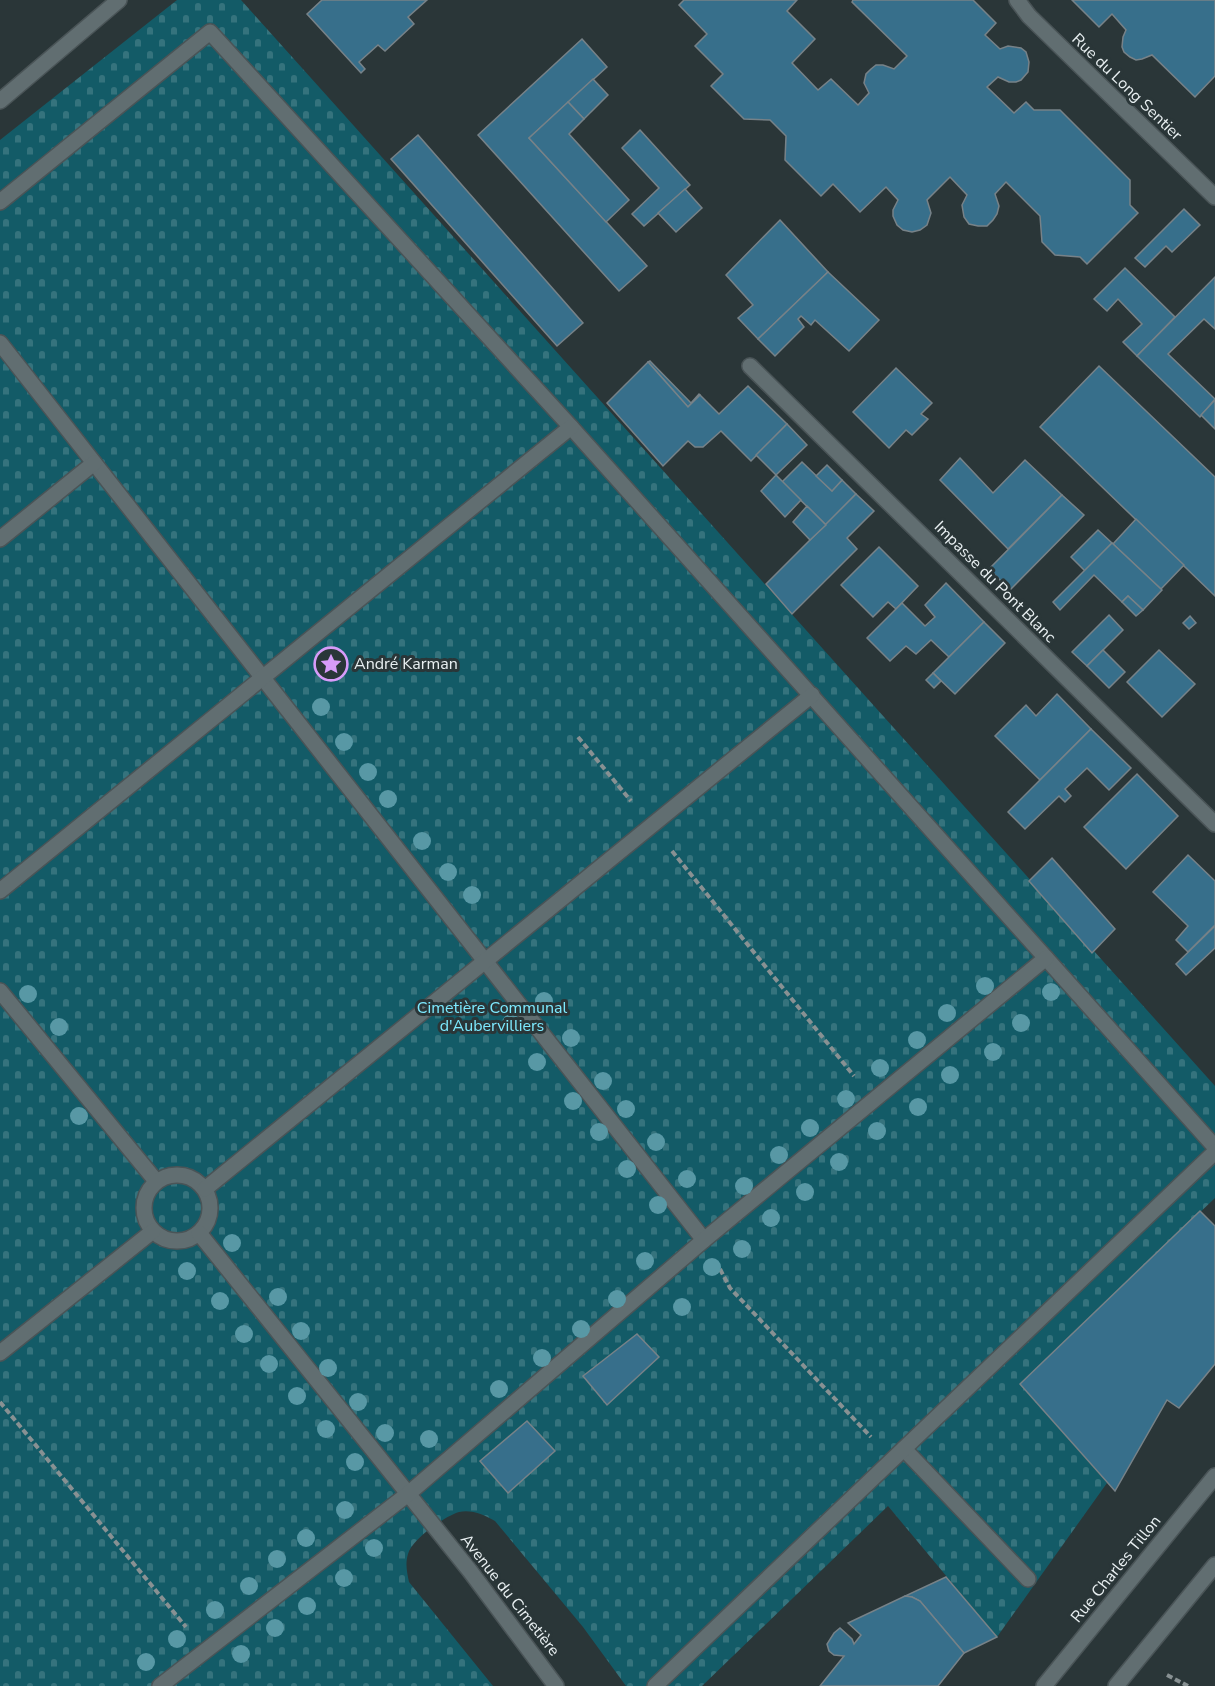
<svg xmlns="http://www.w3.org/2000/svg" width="1215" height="1686" font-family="'Nunito Sans',sans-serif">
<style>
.cemetery{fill:url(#cemetery-stones)}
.building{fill:#376f8b;stroke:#778288;stroke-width:1.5}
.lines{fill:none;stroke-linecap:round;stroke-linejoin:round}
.service-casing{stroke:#4a5457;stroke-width:18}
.minor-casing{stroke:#4a5457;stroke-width:18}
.tertiary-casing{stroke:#4a5457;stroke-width:18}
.path{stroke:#889193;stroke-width:4;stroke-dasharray:6 3;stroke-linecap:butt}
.service{stroke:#616e71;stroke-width:15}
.minor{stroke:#616e71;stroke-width:15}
.tertiary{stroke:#616e71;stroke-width:15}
.tree{fill:#5898a5}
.labels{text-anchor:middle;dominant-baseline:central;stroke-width:6;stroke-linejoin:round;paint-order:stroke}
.street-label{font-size:16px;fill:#e9f0f2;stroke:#2a3638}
.poi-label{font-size:16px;fill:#e9f0f2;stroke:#2a3638;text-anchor:start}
.park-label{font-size:16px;fill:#7de9fe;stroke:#2a3638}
</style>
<defs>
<pattern id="cemetery-stones" width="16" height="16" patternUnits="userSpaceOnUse" patternTransform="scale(1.5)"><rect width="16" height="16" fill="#135b67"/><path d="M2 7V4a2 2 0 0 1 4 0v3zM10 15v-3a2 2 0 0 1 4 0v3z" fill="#35737d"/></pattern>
</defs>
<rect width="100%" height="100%" fill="#2a3638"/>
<!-- cemetery -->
<path class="cemetery" d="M 177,0 L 241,0 L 1215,1086 L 1215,1198 L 1020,1384 L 1107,1483 L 997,1637 L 888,1506 L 702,1686 L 626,1686 L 583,1627 L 495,1521 C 485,1515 471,1509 459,1512 C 445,1516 411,1540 408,1554 C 405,1564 407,1572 409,1582 L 493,1686 L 0,1686 L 0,140 Z"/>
<!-- building -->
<g class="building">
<path d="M 322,0 L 427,0 L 408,17 L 414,24 L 385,51 L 378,45 L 359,62 L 365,69 L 361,73 L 307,14 Z"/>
<path d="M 684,0 L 797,0 L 787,11 L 815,39 L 792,63 L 818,90 L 831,79 L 858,105 L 869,93 L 864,83 L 866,74 L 871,69 L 876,65 L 883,65 L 894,69 L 907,56 L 852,2 L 853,0 L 973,0 L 996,23 L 985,35 L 1000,49 L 1008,46 L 1021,48 L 1026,52 L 1029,62 L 1028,72 L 1021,80 L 1016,82 L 1009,82 L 998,77 L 987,87 L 1014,113 L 1026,102 L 1034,110 L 1060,110 L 1130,180 L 1130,205 L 1138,213 L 1087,264 L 1080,257 L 1055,255 L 1042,242 L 1040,216 L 1006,182 L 995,194 L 999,206 L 997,214 L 993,220 L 987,226 L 978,226 L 969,224 L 964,217 L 962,205 L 967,195 L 950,177 L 927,200 L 931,213 L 927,225 L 920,230 L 912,232 L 903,230 L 897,225 L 893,216 L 893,210 L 898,200 L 886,187 L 860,212 L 833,184 L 821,196 L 785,160 L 786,136 L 770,120 L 744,119 L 711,86 L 723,74 L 695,46 L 707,34 L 679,5 Z"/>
<path d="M 1072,0 L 1215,0 L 1215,76 L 1195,97 L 1152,55 L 1142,59 L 1136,60 L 1130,57 L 1124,52 L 1122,47 L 1123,37 L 1126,30 L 1112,14 L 1099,27 Z"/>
<path d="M 582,39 L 607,67 L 529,138 L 647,266 L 619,291 L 478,135 Z"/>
<path d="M 593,79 L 608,95 L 584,119 L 568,102 Z"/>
<path d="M 568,102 L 584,119 L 569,134 L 629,200 L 606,222 L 529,138 Z"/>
<path d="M 640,130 L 690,185 L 644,226 L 632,214 L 659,188 L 622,148 Z"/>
<path d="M 418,135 L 583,323 L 557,346 L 391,159 Z"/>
<path d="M 685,189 L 702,208 L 676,232 L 658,213 Z"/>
<path d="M 1184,209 L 1200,225 L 1172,252 L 1166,246 L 1145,267 L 1135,258 Z"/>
<path d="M 780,220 L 828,272 L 758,339 L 738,318 L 753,305 L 726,275 Z"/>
<path d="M 1125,268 L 1175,317 L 1137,356 L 1123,342 L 1142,324 L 1118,299 L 1107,311 L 1094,299 Z"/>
<path d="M 828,272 L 879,320 L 849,351 L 815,320 L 811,325 L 801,316 L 798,319 L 804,327 L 775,356 L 758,339 Z"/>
<path d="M 1215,277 L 1215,329 L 1204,319 L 1168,354 L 1215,399 L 1200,417 L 1137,356 Z"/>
<path d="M 650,361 L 691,403 L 699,394 L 700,395 L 688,407 L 648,362 Z"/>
<path d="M 648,362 L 688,407 L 700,395 L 719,414 L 748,386 L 787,424 L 751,461 L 721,431 L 703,447 L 695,447 L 688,441 L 663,466 L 607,403 Z"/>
<path d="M 1099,366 L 1215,477 L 1215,596 L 1040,427 Z"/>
<path d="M 896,368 L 932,403 L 921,414 L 928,419 L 912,435 L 906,430 L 889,448 L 853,412 Z"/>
<path d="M 1215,400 L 1215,429 L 1201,415 Z"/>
<path d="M 787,424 L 807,445 L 776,475 L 756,455 Z"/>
<path d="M 960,458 L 993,493 L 1025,460 L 1062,495 L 1008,549 L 940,480 Z"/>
<path d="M 802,462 L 832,491 L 842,480 L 856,494 L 826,525 L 782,482 Z"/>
<path d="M 827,465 L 842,480 L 832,491 L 816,476 Z"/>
<path d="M 776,475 L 801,500 L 785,517 L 761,491 Z"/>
<path d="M 856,494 L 874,511 L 847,538 L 857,549 L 792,614 L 766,584 Z"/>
<path d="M 1062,495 L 1084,515 L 1010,590 L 989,569 Z"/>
<path d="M 807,506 L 826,525 L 810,540 L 793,522 Z"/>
<path d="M 1136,519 L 1184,565 L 1161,589 L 1113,544 Z"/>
<path d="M 1098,530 L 1112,543 L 1085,571 L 1071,557 Z"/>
<path d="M 1112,543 L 1162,590 L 1143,610 L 1128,596 L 1122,602 L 1094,575 L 1060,610 L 1053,602 Z"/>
<path d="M 879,547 L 918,586 L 896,609 L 888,602 L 873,617 L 841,585 Z"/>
<path d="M 946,583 L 984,622 L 949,657 L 931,640 L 916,654 L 906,646 L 890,661 L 867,638 L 902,603 L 925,626 L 935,617 L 925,605 Z"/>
<path d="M 1128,596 L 1143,610 L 1136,616 L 1122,602 Z"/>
<path d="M 1109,615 L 1123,630 L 1087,666 L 1072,652 Z"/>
<path d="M 1190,616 L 1196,623 L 1189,629 L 1183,623 Z"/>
<path d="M 984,622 L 1005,643 L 955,694 L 933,673 Z"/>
<path d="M 1103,650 L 1125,672 L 1109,688 L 1087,666 Z"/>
<path d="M 1159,650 L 1195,684 L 1162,717 L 1127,682 Z"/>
<path d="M 933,673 L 941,681 L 934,688 L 926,680 Z"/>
<path d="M 1057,694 L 1091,729 L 1040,780 L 995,736 L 1026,705 L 1036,716 Z"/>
<path d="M 1091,729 L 1131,768 L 1109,790 L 1087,768 L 1065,789 L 1071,796 L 1065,802 L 1059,796 L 1025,829 L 1008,812 Z"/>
<path d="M 1137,774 L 1178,816 L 1126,869 L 1084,827 Z"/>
<path d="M 1188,855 L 1215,881 L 1215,925 L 1188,952 L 1176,940 L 1188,926 L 1153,892 Z"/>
<path d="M 1052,858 L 1115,929 L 1092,953 L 1029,881 Z"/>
<path d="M 1215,926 L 1215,948 L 1186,975 L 1176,964 Z"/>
<path d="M 1200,1211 L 1215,1226 L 1215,1364 L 1179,1408 L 1167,1400 L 1115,1491 L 1020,1384 Z"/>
<path d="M 637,1334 L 659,1357 L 607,1405 L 583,1376 Z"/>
<path d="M 527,1421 L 555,1451 L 508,1493 L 480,1461 Z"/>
<path d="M 946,1577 L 997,1637 L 964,1653 L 920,1601 L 912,1597 L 905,1596 Z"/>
<path d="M 905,1596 L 912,1597 L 920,1601 L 964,1653 L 938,1686 L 820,1686 L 844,1656 L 834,1655 L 829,1651 L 827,1644 L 834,1633 L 840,1628 L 852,1639 L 854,1644 L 861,1635 L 848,1623 Z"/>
</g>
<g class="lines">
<defs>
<g id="service">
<path d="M 0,202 L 210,32 L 571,427 L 1215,1147"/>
<path d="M 0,343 L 704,1240"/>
<path d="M 0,539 L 94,463"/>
<path d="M 0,891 L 571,427"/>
<path d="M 0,991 L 156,1181"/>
<circle cx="177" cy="1208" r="33"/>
<path d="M 205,1189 L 812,695"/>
<path d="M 199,1233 L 470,1571 L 556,1686"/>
<path d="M 0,1353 L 153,1231"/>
<path d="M 904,1449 L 1028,1579"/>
<path d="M 160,1686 L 408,1494 L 704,1240 L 1046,958"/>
<path d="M 655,1686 L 1215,1152"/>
</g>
<g id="minor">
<path d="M 1017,0 L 1029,16 L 1215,197"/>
<path d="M 0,101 L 119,0"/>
<path d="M 750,366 L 1215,824"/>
</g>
<g id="tertiary">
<path d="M 1044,1686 L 1215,1476"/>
<path d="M 1116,1686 L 1215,1565"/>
</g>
</defs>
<!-- service casing -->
<use href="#service" class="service-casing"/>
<!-- minor casing -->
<use href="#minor" class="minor-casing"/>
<!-- tertiary casing -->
<use href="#tertiary" class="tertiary-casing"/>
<!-- path -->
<g class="path">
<path d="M 578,737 L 631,801"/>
<path d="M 672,851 L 854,1076"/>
<path d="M 720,1269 L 730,1288 L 871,1437"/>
<path d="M 0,1402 L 186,1627"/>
<path d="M 1167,1675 L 1188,1686"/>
</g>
<!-- service -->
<use href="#service" class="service"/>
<!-- minor -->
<use href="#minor" class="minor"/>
<!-- tertiary -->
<use href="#tertiary" class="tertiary"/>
</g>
<!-- trees -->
<g class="tree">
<circle cx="321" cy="707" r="9"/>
<circle cx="344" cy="742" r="9"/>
<circle cx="368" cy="772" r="9"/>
<circle cx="388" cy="799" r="9"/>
<circle cx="422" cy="841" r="9"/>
<circle cx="448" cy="872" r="9"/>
<circle cx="472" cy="895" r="9"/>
<circle cx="985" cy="986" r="9"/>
<circle cx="1051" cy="992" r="9"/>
<circle cx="28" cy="994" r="9"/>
<circle cx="544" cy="1001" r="9"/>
<circle cx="947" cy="1013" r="9"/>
<circle cx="511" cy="1023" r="9"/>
<circle cx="1021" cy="1023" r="9"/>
<circle cx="59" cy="1027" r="9"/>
<circle cx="571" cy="1038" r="9"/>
<circle cx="917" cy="1040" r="9"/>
<circle cx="993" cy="1052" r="9"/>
<circle cx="537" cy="1062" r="9"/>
<circle cx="880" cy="1068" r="9"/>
<circle cx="950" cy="1075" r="9"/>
<circle cx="603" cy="1081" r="9"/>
<circle cx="846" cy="1099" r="9"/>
<circle cx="573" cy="1101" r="9"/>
<circle cx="918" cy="1107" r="9"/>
<circle cx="626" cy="1109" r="9"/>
<circle cx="79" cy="1116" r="9"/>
<circle cx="810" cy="1128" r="9"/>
<circle cx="877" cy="1131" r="9"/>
<circle cx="599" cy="1132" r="9"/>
<circle cx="656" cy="1142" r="9"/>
<circle cx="779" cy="1155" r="9"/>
<circle cx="839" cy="1162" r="9"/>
<circle cx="627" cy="1169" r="9"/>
<circle cx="687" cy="1179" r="9"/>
<circle cx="744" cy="1186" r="9"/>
<circle cx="805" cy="1192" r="9"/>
<circle cx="658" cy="1205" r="9"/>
<circle cx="771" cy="1218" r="9"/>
<circle cx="232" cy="1243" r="9"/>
<circle cx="742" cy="1249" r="9"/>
<circle cx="645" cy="1261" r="9"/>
<circle cx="712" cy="1267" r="9"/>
<circle cx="187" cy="1271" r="9"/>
<circle cx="278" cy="1297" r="9"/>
<circle cx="617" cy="1299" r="9"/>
<circle cx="220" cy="1301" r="9"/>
<circle cx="682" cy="1307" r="9"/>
<circle cx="581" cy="1329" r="9"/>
<circle cx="301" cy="1331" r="9"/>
<circle cx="244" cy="1334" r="9"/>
<circle cx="542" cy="1358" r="9"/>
<circle cx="269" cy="1364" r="9"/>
<circle cx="328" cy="1368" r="9"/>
<circle cx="499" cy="1389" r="9"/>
<circle cx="297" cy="1396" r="9"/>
<circle cx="358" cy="1402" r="9"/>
<circle cx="326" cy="1429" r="9"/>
<circle cx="385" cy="1433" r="9"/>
<circle cx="429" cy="1439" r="9"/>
<circle cx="355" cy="1462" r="9"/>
<circle cx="345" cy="1510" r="9"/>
<circle cx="306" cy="1538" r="9"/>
<circle cx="374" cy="1548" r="9"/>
<circle cx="277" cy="1559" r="9"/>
<circle cx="344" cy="1578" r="9"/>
<circle cx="249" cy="1586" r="9"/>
<circle cx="307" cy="1606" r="9"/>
<circle cx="215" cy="1610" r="9"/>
<circle cx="275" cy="1628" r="9"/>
<circle cx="177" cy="1639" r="9"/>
<circle cx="241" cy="1654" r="9"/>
<circle cx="146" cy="1662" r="9"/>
</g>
<!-- icons -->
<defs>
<symbol id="sight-ring" viewBox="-11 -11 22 22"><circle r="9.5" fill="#2a3638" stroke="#d79bf9" stroke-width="1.5"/><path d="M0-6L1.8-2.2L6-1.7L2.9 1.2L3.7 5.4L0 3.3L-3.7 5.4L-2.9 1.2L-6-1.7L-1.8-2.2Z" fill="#d79bf9"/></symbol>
</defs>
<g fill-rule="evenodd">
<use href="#sight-ring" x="312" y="645" width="38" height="38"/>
</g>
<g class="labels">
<!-- street labels -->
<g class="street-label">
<text transform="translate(1127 87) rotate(44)">Rue du Long Sentier</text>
<text transform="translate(995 582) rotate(45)">Impasse du Pont Blanc</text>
<text transform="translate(1116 1569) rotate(-51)">Rue Charles Tillon</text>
<text transform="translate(510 1595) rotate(52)">Avenue du Cimetière</text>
</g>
<!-- poi labels -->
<g class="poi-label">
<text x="354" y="664">André Karman</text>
</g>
<!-- park labels -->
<g class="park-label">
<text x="492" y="1008">Cimetière Communal<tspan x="492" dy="18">d'Aubervilliers</tspan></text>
</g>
</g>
</svg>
